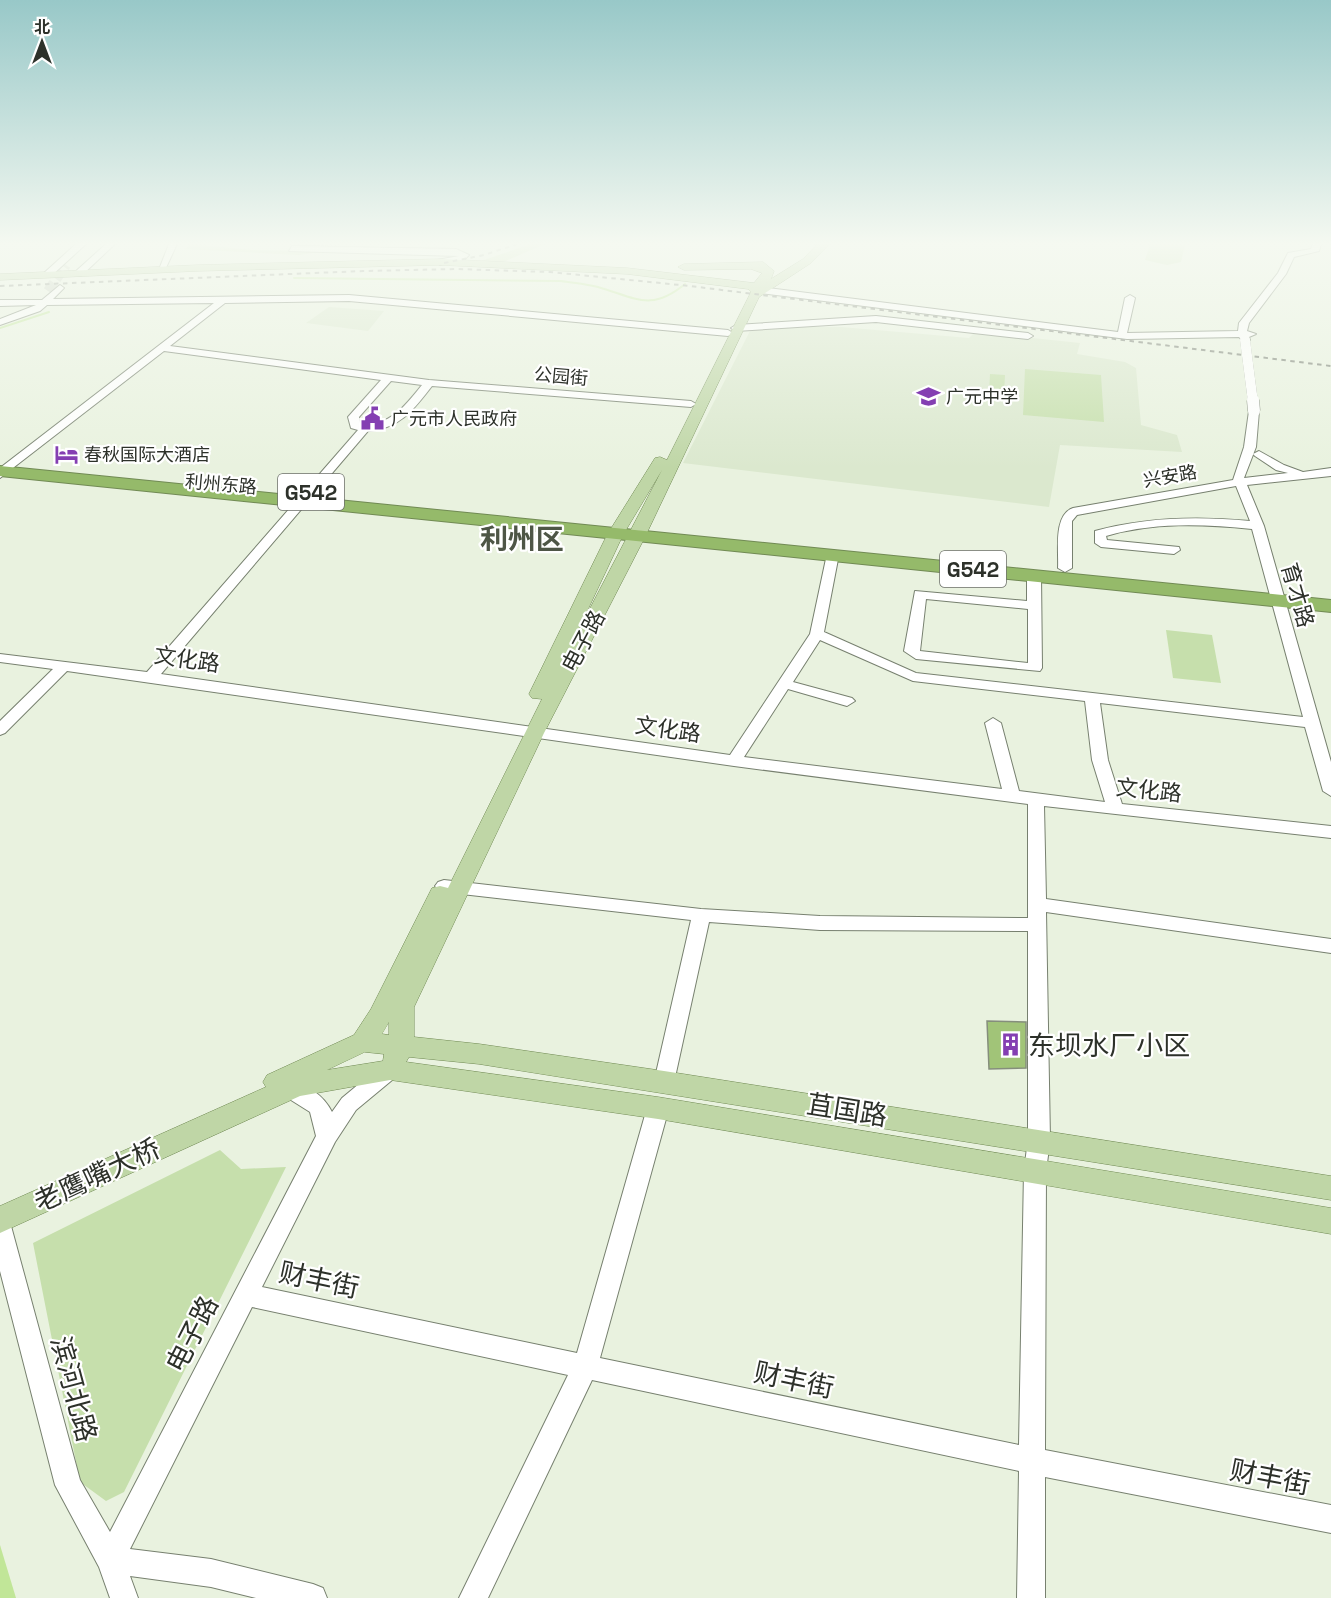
<svg xmlns="http://www.w3.org/2000/svg" width="1331" height="1598" font-family="'Space Grotesk','Noto Sans SC',sans-serif">
<style>
.built{fill:#dbe8ce}
.green{fill:#c6dfac}
.water{fill:#c1e698}
.lines{fill:none;stroke-linecap:round;stroke-linejoin:round}
.stream{stroke:#c1e698;stroke-width:2}
.building{fill:#a1c478;stroke:#858e7c;stroke-width:1.5}
.minor-tunnel{stroke:#c3cbbb;stroke-width:10;stroke-dasharray:10 4.5;stroke-linecap:butt}
.minor-casing{stroke:#77806f;stroke-width:2}
.major-casing{stroke:#718a54;stroke-width:1}
.highway-casing{stroke:#718a54;stroke-width:2}
.minor{fill:#fff;fill-rule:evenodd}
.major{fill:#bfd6a6;fill-rule:evenodd}
.highway{fill:#95ba6a;fill-rule:evenodd}
.rail{stroke:#7d8377;stroke-width:2;stroke-dasharray:4.5 4.5;stroke-linecap:butt}
.minor-bridge-far1-casing{stroke:#77806f;stroke-width:10;stroke-linecap:butt}
.minor-bridge-casing{stroke:#77806f;stroke-width:13;stroke-linecap:butt}
.minor-bridge-far1{stroke:#fff;stroke-width:10}
.minor-bridge{stroke:#fff;stroke-width:12}
.labels{text-anchor:middle;dominant-baseline:central;stroke-width:4.5;stroke-linejoin:round;paint-order:stroke}
.far-street-label{font-size:18px;fill:#2d312a;stroke:#fff}
.far-poi-label{font-size:18px;fill:#2d312a;stroke:#fff;text-anchor:start}
.shield{fill:#fff;stroke:#6c6f6a;stroke-width:1.5}
.shield-label{font-size:21px;font-weight:bold;fill:#2d312a}
.street-label{font-size:22px;fill:#2d312a;stroke:#fff}
.near-poi-label{font-size:27px;fill:#2d312a;stroke:#fff;text-anchor:start}
.near-street-label{font-size:27px;fill:#2d312a;stroke:#fff}
.far-town-label{font-size:28px;font-weight:bold;fill:#4e5646;stroke:#fff}
</style>
<rect width="100%" height="100%" fill="#e9f2df"/>
<!-- built -->
<g class="built">
<path d="M 329,307 L 384,311 L 368,331 L 306,323 Z"/>
<path d="M 792,327 L 841,327 L 969,338 L 975,332 L 1080,343 L 1077,354 L 1125,362 L 1136,368 L 1141,425 L 1177,435 L 1182,452 L 1060,445 L 1049,507 L 683,463 L 751,329 Z"/>
</g>
<!-- green -->
<g class="green">
<path d="M 191,244 L 252,250 L 326,251 L 299,255 L 185,249 Z"/>
<path d="M 531,244 L 545,244 L 501,263 L 481,261 Z"/>
<path d="M 1150,244 L 1185,245 L 1181,262 L 1167,265 L 1145,260 Z"/>
<path d="M 1025,369 L 1101,375 L 1104,422 L 1023,415 Z"/>
<path d="M 990,374 L 1005,375 L 1004,396 L 989,395 Z"/>
<path d="M 1166,630 L 1212,635 L 1221,683 L 1173,678 Z"/>
<path d="M 220,1150 L 241,1169 L 286,1167 L 124,1492 L 106,1501 L 80,1482 L 33,1243 Z"/>
</g>
<!-- water -->
<path class="water" d="M 0,1545 L 16,1598 L 0,1598 Z"/>
<g class="lines">
<!-- stream -->
<g class="stream">
<path d="M 294,278 L 561,281 C 573,283 586,284 598,287 C 636,298 651,312 685,284"/>
<path d="M 0,328 L 49,312"/>
</g>
</g>
<!-- building -->
<path class="building" d="M 987,1021 L 1026,1022 L 1026,1068 L 989,1069 Z"/>
<g class="lines">
<!-- minor-tunnel -->
<path class="minor-tunnel" d="M 48,291 L 66,265"/>
<defs>
<g id="minor">
<path d="M 76,244 L 86,244 L 50,277 L 44,277 L 44,273 Z"/>
<path d="M 106,244 L 115,244 L 81,276 L 75,276 L 75,272 Z"/>
<path d="M 169,244 L 177,244 L 164,272 L 158,272 Z"/>
<path d="M 1313,244 L 1321,244 L 1319,251 L 1294,257 L 1286,274 L 1249,323 L 1247,331 L 1256,334 L 1249,337 L 1250,340 L 1245,343 L 1239,337 L 1127,339 L 760,293 L 756,290 L 760,287 L 1118,332 L 1125,298 L 1130,295 L 1135,298 L 1127,333 L 1238,331 L 1239,323 L 1278,273 L 1288,253 L 1311,249 Z"/>
<path d="M 292,246 L 456,249 L 469,255 L 464,260 L 440,265 L 436,262 L 437,260 L 459,256 L 289,251 Z"/>
<path d="M 60,285 L 64,288 L 53,299 L 349,295 L 728,330 L 733,333 L 728,336 L 349,301 L 225,303 L 170,346 L 429,380 L 691,401 L 696,404 L 691,407 L 432,386 C 414,409 400,429 368,431 L 161,674 L 730,755 L 810,634 L 827,554 L 833,550 L 839,554 L 824,632 L 916,673 L 1303,717 L 1252,529 C 1203,524 1154,522 1106,536 L 1107,540 L 1179,547 L 1180,550 L 1174,554 L 1101,547 L 1095,543 L 1095,531 C 1146,517 1197,516 1250,521 L 1236,486 L 1077,515 L 1072,521 L 1072,568 L 1065,572 L 1058,568 C 1059,551 1053,515 1073,508 L 1233,480 L 1244,447 L 1249,411 L 1254,408 L 1259,411 L 1256,447 L 1244,478 L 1288,473 L 1276,470 L 1255,456 L 1253,454 L 1259,451 L 1284,465 L 1303,472 L 1331,468 L 1331,476 L 1247,485 L 1264,526 L 1331,762 L 1331,796 L 1323,791 L 1305,727 L 1100,703 L 1108,760 L 1122,804 L 1331,826 L 1331,838 L 1044,806 L 1046,899 L 1331,939 L 1331,953 L 1046,912 L 1050,1140 L 1046,1171 L 1045,1450 L 1331,1505 L 1331,1533 L 1045,1477 L 1045,1598 L 1017,1598 L 1019,1471 L 592,1380 L 488,1598 L 459,1598 L 568,1375 L 252,1307 L 130,1549 L 211,1559 L 313,1584 L 323,1588 L 327,1598 L 256,1598 L 211,1587 L 130,1576 L 138,1598 L 110,1598 L 99,1567 L 55,1485 L 0,1271 L 0,1216 L 8,1219 L 11,1226 L 80,1480 L 110,1532 L 316,1136 L 310,1112 L 283,1095 L 280,1089 L 283,1083 L 290,1081 C 309,1087 323,1094 332,1112 L 342,1098 L 383,1064 L 390,1062 L 397,1064 L 400,1070 L 397,1076 L 356,1110 L 335,1142 L 262,1287 L 577,1353 L 647,1108 L 651,1102 L 658,1099 L 665,1102 L 669,1108 L 600,1358 L 1019,1445 L 1024,1171 L 1028,1140 L 1028,931 L 820,930 L 709,922 L 674,1082 L 671,1088 L 664,1090 L 657,1088 L 654,1082 L 691,920 L 444,892 L 438,890 L 435,886 L 438,882 L 444,880 L 701,909 L 820,916 L 1028,918 L 1028,804 L 734,766 L 67,671 L 5,733 L 0,735 L 0,721 L 53,669 L 0,662 L 0,654 L 147,672 L 358,430 L 351,428 L 348,417 L 381,380 L 164,351 L 0,478 L 0,468 L 214,303 L 47,305 L 40,311 L 0,325 L 0,319 L 36,305 L 0,306 L 0,300 L 42,300 ZM 391,381 L 422,385 C 404,407 390,427 360,423 L 359,417 ZM 820,640 L 913,681 L 1085,701 L 1092,760 L 1105,802 L 1019,791 L 1001,723 L 993,718 L 985,723 L 1002,789 L 744,757 L 788,689 L 847,706 L 855,701 L 852,698 L 793,682 Z"/>
<path d="M 876,316 L 1028,333 L 1033,336 L 1028,339 L 876,322 L 736,331 L 731,328 L 736,325 Z"/>
<path d="M 1034,571 L 1041,575 L 1042,668 L 1040,671 L 916,659 L 904,651 L 915,591 L 1027,601 L 1027,575 ZM 926,599 L 1028,609 L 1028,663 L 920,651 Z"/>
</g>
<path id="major" d="M 818,244 L 830,244 L 811,263 L 759,297 L 645,537 L 544,733 L 414,1007 L 414,1037 L 479,1044 L 664,1071 L 1331,1176 L 1331,1200 L 479,1064 L 409,1057 L 406,1062 L 658,1097 L 1331,1208 L 1331,1234 L 658,1119 L 390,1080 L 300,1096 L 0,1233 L 0,1206 L 266,1087 L 263,1082 L 267,1075 L 354,1035 L 371,1009 L 432,888 L 440,886 L 448,888 L 542,699 L 532,698 L 529,694 L 607,535 L 655,458 L 660,457 L 667,460 L 751,292 L 748,289 L 627,274 L 440,265 L 198,271 L 0,280 L 0,274 L 198,265 L 440,259 L 627,268 L 754,283 L 762,273 L 751,269 L 684,270 L 678,267 L 684,264 L 763,262 L 774,271 L 771,279 L 803,259 ZM 662,470 L 573,641 L 623,535 ZM 389,1022 L 389,1035 L 382,1034 ZM 365,1052 L 384,1054 L 383,1061 L 327,1070 Z"/>
<path id="highway" d="M 0,466 L 1331,600 L 1331,612 L 0,476 Z"/>
</defs>
<!-- minor casing -->
<use href="#minor" class="minor-casing"/>
<!-- major casing -->
<use href="#major" class="major-casing"/>
<!-- highway casing -->
<use href="#highway" class="highway-casing"/>
<!-- minor -->
<use href="#minor" class="minor"/>
<!-- major -->
<use href="#major" class="major"/>
<!-- highway -->
<use href="#highway" class="highway"/>
<!-- rail -->
<g class="rail">
<path d="M 444,263 L 484,255 L 517,244"/>
<path d="M 0,286 L 363,271 L 456,269 L 550,272 L 690,286 L 1331,366"/>
</g>
<defs>
<path id="minor-bridge-far1" d="M 1245,340 L 1253,402"/>
<path id="minor-bridge" d="M 1253,400 L 1254,411"/>
</defs>
<!-- minor-bridge-far1 casing -->
<use href="#minor-bridge-far1" class="minor-bridge-far1-casing"/>
<!-- minor-bridge casing -->
<use href="#minor-bridge" class="minor-bridge-casing"/>
<!-- minor-bridge-far1 -->
<use href="#minor-bridge-far1" class="minor-bridge-far1"/>
<!-- minor-bridge -->
<use href="#minor-bridge" class="minor-bridge"/>
</g>
<!-- sky -->
<linearGradient id="sky" x2="0" y2="1"><stop stop-color="#98c8c8"/><stop offset="0.52" stop-color="#f5f9f1"/><stop offset="1" stop-color="#f5f9f1" stop-opacity="0"/></linearGradient>
<rect width="1331" height="468" fill="url(#sky)"/>
<!-- icons -->
<defs>
<symbol id="school-bare" viewBox="-9 -9 18 18"><path d="M0-5L7-2L0 1L-7-2ZM-4 1L0 2.5L4 1V4Q0 6-4 4Z" fill="#843fb2" stroke="#fff" stroke-width="2.5" paint-order="stroke"/></symbol>
<symbol id="civic-bare" viewBox="-9 -9 18 18"><path d="M-.6-6.5H3V-4.5H.6V-3L4-1V1h2V6H-6V1h2V-1L-.6-3ZM-1.2 2.5V6h2.4V2.5Z" fill="#843fb2" stroke="#fff" stroke-width="2.5" paint-order="stroke"/></symbol>
<symbol id="hotel-bare" viewBox="-9 -9 18 18"><path d="M-6-4.5h1.5V1H6V5H4.5V3h-9V5H-6ZM-4 0a1.8 1.8 0 1 1 3.6 0ZM.5 0V-2.5h3Q6-2.5 6 0Z" fill="#843fb2" stroke="#fff" stroke-width="2.5" paint-order="stroke"/></symbol>
<symbol id="building-bare" viewBox="-9 -9 18 18"><path d="M-4-6H4V6H1V3H-1V6H-4ZM-2.5-4.3h1.7v1.8h-1.7ZM.8-4.3h1.7v1.8H.8ZM-2.5-1h1.7V.8h-1.7ZM.8-1h1.7V.8H.8Z" fill="#843fb2" stroke="#fff" stroke-width="2.5" paint-order="stroke"/></symbol>
</defs>
<g fill-rule="evenodd">
<use href="#school-bare" x="912" y="380" width="33" height="33"/>
<use href="#civic-bare" x="356" y="402" width="33" height="33"/>
<use href="#hotel-bare" x="50" y="438" width="33" height="33"/>
<use href="#building-bare" x="994" y="1028" width="33" height="33"/>
</g>
<g class="labels">
<!-- far-street labels -->
<g class="far-street-label">
<text transform="translate(561 376) rotate(5)">公园街</text>
<text transform="translate(1170 476) rotate(-10)">兴安路</text>
<text transform="translate(221 484) rotate(5)">利州东路</text>
</g>
<!-- far-poi labels -->
<g class="far-poi-label">
<text x="946" y="396">广元中学</text>
<text x="391" y="418">广元市人民政府</text>
<text x="84" y="454">春秋国际大酒店</text>
</g>
<!-- shield labels -->
<g class="shield">
<rect x="278" y="474" width="66" height="36" rx="4.5"/>
<rect x="940" y="551" width="66" height="36" rx="4.5"/>
</g>
<g class="shield-label">
<text x="311" y="492">G542</text>
<text x="973" y="569">G542</text>
</g>
<!-- street labels -->
<g class="street-label">
<text transform="translate(1298 595) rotate(74)">育才路</text>
<text transform="translate(583 641) rotate(-62)">电子路</text>
<text transform="translate(187 659) rotate(8)">文化路</text>
<text transform="translate(668 729) rotate(8)">文化路</text>
<text transform="translate(1149 790) rotate(6)">文化路</text>
</g>
<!-- near-poi labels -->
<g class="near-poi-label">
<text x="1028" y="1045">东坝水厂小区</text>
</g>
<!-- near-street labels -->
<g class="near-street-label">
<text transform="translate(847 1110) rotate(9)">苴国路</text>
<text transform="translate(97 1175) rotate(-25)">老鹰嘴大桥</text>
<text transform="translate(319 1280) rotate(12)">财丰街</text>
<text transform="translate(192 1334) rotate(-63)">电子路</text>
<text transform="translate(794 1380) rotate(12)">财丰街</text>
<text transform="translate(74 1389) rotate(75)">滨河北路</text>
<text transform="translate(1270 1477) rotate(11)">财丰街</text>
</g>
<!-- far-town labels -->
<g class="far-town-label">
<text x="522" y="539">利州区</text>
</g>
</g>
<!-- north arrow -->
<g transform="translate(42 42)" stroke="#ffffff" stroke-width="4.5" paint-order="stroke">
<path d="M0-4.5L10 22L0 15L-10 22Z" fill="#2d312a"/>
<text y="-9" font-size="16" font-weight="bold" text-anchor="middle" fill="#2d312a">北</text>
</g>
</svg>
